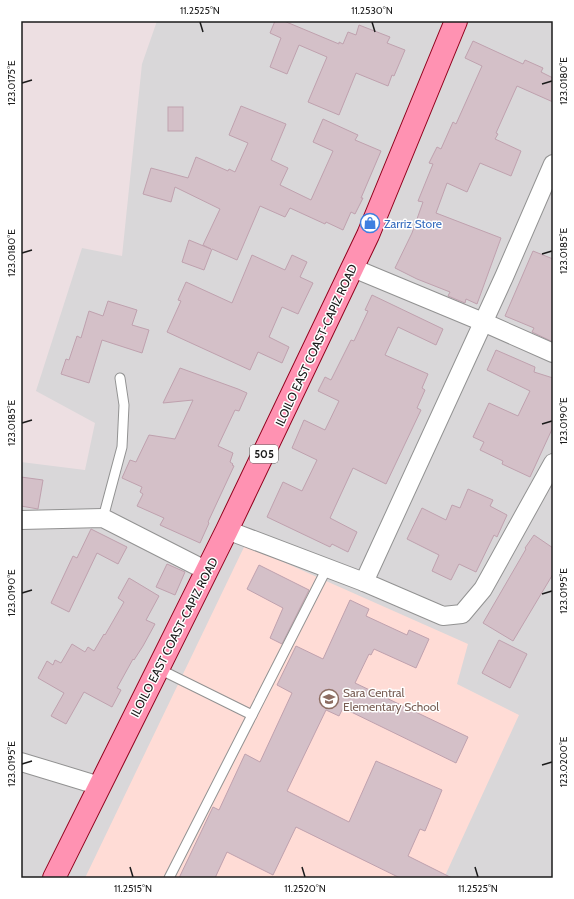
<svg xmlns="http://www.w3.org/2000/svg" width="574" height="899" font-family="Cabin,sans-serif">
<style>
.residential{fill:#d9d7d9}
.education{fill:#ffdcd6}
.building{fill:#d4c0c8;stroke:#bfa1ae}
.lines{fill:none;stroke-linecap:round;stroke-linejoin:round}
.service-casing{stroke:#929292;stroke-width:11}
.minor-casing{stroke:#929292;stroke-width:20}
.primary-casing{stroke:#91001c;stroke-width:24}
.service{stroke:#fff;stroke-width:9}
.minor{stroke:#fff;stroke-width:18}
.primary{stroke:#ff92b2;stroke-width:22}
.ticks{fill:none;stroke:#1b1b1b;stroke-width:1.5}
.labels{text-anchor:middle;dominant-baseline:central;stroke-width:3;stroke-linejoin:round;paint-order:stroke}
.shield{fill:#fff;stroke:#5f5f5f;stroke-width:1}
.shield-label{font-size:11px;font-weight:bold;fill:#1b1b1b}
.shop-label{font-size:12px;fill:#366cbe;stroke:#fff;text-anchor:start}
.street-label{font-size:12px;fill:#1b1b1b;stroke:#fff}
.education-label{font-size:12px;fill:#785e54;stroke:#fff;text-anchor:start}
.neatline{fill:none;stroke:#1b1b1b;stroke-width:1.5}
.ticks-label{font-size:10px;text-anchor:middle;fill:#1b1b1b}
</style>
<rect width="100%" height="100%" fill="#eddfe2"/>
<!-- residential -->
<path class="residential" d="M 157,21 L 553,21 L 553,878 L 21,878 L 21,462 L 85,470 L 95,423 L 36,391 L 82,248 L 122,256 L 142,64 Z"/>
<!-- education -->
<path class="education" d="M 245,545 L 468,644 L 457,684 L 519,715 L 444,878 L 85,878 Z"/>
<!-- building -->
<g class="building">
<path d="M 275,21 L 284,21 L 339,44 L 339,42 L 343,44 L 348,32 L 356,35 L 359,25 L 390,37 L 387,43 L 405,50 L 394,76 L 392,75 L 388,86 L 356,73 L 339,115 L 308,102 L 327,57 L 299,45 L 287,74 L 270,67 L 281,38 L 270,33 Z"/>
<path d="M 473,41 L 523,64 L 525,60 L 543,68 L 541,72 L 553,78 L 553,102 L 517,86 L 496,133 L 498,134 L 495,139 L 521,151 L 511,176 L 480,163 L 467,192 L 447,183 L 436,213 L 501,238 L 477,304 L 466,299 L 465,303 L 448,296 L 450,292 L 417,279 L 395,268 L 412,233 L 423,202 L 418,201 L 433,164 L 429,163 L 437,147 L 441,149 L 453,122 L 456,124 L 482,66 L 465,58 Z"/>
<path d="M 241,106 L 286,124 L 271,160 L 288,168 L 280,185 L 311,200 L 333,151 L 313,142 L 323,119 L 358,135 L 355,140 L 381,151 L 361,198 L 363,198 L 355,214 L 351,212 L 343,230 L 326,222 L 325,224 L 290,208 L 285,217 L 260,206 L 237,260 L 212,249 L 204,270 L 182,262 L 189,240 L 211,249 L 203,245 L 220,209 L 175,187 L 171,202 L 143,194 L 151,168 L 188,178 L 196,157 L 228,171 L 229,169 L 235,172 L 248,143 L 229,135 Z"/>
<rect x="168" y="107" width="15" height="24"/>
<path d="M 533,251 L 553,259 L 553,342 L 532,332 L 534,328 L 505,316 Z"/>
<path d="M 252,255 L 285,270 L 292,255 L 307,262 L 300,277 L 313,283 L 298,314 L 282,307 L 269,337 L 289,347 L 282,363 L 258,352 L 250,370 L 167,332 L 181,301 L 178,300 L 186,282 L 232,303 Z"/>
<path d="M 372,295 L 443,329 L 436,345 L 398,327 L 385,355 L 428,374 L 422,388 L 425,390 L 417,408 L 421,410 L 386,484 L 353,468 L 335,507 L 330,518 L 357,532 L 348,552 L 332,544 L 330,547 L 267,517 L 283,482 L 302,491 L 317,460 L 292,448 L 304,420 L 325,430 L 339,401 L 318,391 L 325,377 L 331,380 L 351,340 L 354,341 L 368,311 L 365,310 Z"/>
<path d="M 108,301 L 137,310 L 132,325 L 149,330 L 142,353 L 102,340 L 89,383 L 61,374 L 66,359 L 69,360 L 77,336 L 81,338 L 89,311 L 103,316 Z"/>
<path d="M 496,350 L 535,367 L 534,372 L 553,378 L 553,427 L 530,477 L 502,464 L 503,461 L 480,450 L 484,442 L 473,437 L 489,403 L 518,416 L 530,391 L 487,370 Z"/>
<path d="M 180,368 L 238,389 L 247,393 L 239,411 L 235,410 L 218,446 L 233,453 L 230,462 L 233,464 L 232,465 L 234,466 L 208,522 L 209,523 L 200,543 L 160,525 L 164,518 L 137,506 L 143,494 L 140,492 L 142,487 L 122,478 L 130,460 L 136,462 L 149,435 L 175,439 L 193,400 L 163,403 Z"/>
<path d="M 21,477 L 43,480 L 38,509 L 21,506 Z"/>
<path d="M 468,489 L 493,500 L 490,506 L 507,515 L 497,537 L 494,535 L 476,572 L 459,564 L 451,580 L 432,571 L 439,555 L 407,539 L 422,508 L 446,520 L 452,505 L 460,508 Z"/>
<path d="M 91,529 L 127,547 L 118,564 L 97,553 L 69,612 L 51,603 L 73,556 L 77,558 Z"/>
<path d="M 534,535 L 553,548 L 553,574 L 513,641 L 483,623 L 526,549 L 525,548 Z"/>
<path d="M 167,564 L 185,572 L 175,595 L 156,587 Z"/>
<path d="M 259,565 L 309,590 L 282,644 L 270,638 L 283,608 L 247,589 Z"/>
<path d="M 129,578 L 159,596 L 146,620 L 155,624 L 143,646 L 134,660 L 133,659 L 117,688 L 121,690 L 112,707 L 84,692 L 66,724 L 51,716 L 64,693 L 38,678 L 47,661 L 53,665 L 55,660 L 61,663 L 72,644 L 85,652 L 88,647 L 94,651 L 104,634 L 105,635 L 124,602 L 118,598 Z"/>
<path d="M 350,600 L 369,609 L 366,616 L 407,635 L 409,630 L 429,639 L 416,668 L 374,649 L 371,655 L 369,654 L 355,683 L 468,737 L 456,763 L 343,708 L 339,716 L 326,710 L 287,791 L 349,822 L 376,761 L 442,790 L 425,831 L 420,829 L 408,856 L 452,878 L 400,878 L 296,827 L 273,875 L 227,852 L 215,878 L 179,878 L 213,807 L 219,810 L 245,754 L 260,762 L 292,693 L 277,685 L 296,646 L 323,659 Z"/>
<path d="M 499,640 L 527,654 L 510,688 L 482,673 Z"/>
</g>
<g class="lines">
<defs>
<g id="service">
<path d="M 103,518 L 122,447 L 124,405 L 120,378"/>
<path d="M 159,669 L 252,715"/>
<path d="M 169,878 L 327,568"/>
</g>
<g id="minor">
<path d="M 353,268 L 483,322 L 553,353"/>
<path d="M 21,520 L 103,518 L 207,571"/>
<path d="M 227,530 L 364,582 L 443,616 L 462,614 L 483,589 L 553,463"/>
<path d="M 364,582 L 504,277 L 553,164"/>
<path d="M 21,762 L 100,786"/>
</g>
<path id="primary" d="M 54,878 L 227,530 L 368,235 L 456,21"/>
</defs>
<!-- service casing -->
<use href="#service" class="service-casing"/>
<!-- minor casing -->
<use href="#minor" class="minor-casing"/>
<!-- primary casing -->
<use href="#primary" class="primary-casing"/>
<!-- service -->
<use href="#service" class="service"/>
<!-- minor -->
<use href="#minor" class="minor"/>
<!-- primary -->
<use href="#primary" class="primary"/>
</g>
<!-- ticks -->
<path class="ticks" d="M 200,22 L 203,32M 372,22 L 375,32M 22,83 L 32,80M 542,84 L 552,81M 22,253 L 32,250M 542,254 L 552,251M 22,423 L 32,420M 542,424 L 552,421M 22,593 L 32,590M 542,594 L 552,591M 22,764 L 32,761M 542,765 L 552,762M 130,867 L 133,877M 302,867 L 305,877M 475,867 L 478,877"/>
<!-- icons -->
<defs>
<symbol id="shop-ring" viewBox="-11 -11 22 22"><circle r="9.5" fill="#fff" stroke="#3f7fe0" stroke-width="1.5"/><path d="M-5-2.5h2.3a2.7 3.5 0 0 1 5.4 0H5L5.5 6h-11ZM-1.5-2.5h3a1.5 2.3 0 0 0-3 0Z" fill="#3f7fe0"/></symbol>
<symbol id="school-ring" viewBox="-11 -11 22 22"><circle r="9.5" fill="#fff" stroke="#8d6e63" stroke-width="1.5"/><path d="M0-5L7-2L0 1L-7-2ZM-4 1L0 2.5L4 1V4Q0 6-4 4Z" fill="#8d6e63"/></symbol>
</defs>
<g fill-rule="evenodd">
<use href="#shop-ring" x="359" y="212" width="22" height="22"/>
<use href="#school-ring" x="318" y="688" width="22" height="22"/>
</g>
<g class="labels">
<!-- shield labels -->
<rect class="shield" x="250" y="445" width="28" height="18" rx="3"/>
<g class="shield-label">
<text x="264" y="454">505</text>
</g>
<!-- shop labels -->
<g class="shop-label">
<text x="384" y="223">Zarriz Store</text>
</g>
<!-- street labels -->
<g class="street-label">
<text transform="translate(316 345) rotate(-65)">ILOILO EAST COAST-CAPIZ ROAD</text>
<text transform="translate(174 637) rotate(-63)">ILOILO EAST COAST-CAPIZ ROAD</text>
</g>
<!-- education labels -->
<g class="education-label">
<text x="343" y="692">Sara Central<tspan x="343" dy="14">Elementary School</tspan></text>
</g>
</g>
<!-- border -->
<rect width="574" height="899" fill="none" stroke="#ffffff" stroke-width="44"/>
<rect x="22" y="22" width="530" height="855" class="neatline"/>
<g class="ticks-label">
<text x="200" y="14">11.2525°N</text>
<text x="372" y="14">11.2530°N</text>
<text transform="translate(563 81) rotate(-90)" y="4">123.0180°E</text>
<text transform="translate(11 83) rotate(-90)" y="4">123.0175°E</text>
<text transform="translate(563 251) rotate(-90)" y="4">123.0185°E</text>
<text transform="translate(11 253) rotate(-90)" y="4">123.0180°E</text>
<text transform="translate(563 421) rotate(-90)" y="4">123.0190°E</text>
<text transform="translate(11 423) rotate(-90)" y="4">123.0185°E</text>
<text transform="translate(563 591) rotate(-90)" y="4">123.0195°E</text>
<text transform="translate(11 593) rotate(-90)" y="4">123.0190°E</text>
<text transform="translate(563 762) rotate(-90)" y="4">123.0200°E</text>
<text transform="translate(11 764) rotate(-90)" y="4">123.0195°E</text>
<text x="133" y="892">11.2515°N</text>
<text x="305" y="892">11.2520°N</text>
<text x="478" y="892">11.2525°N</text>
</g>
</svg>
